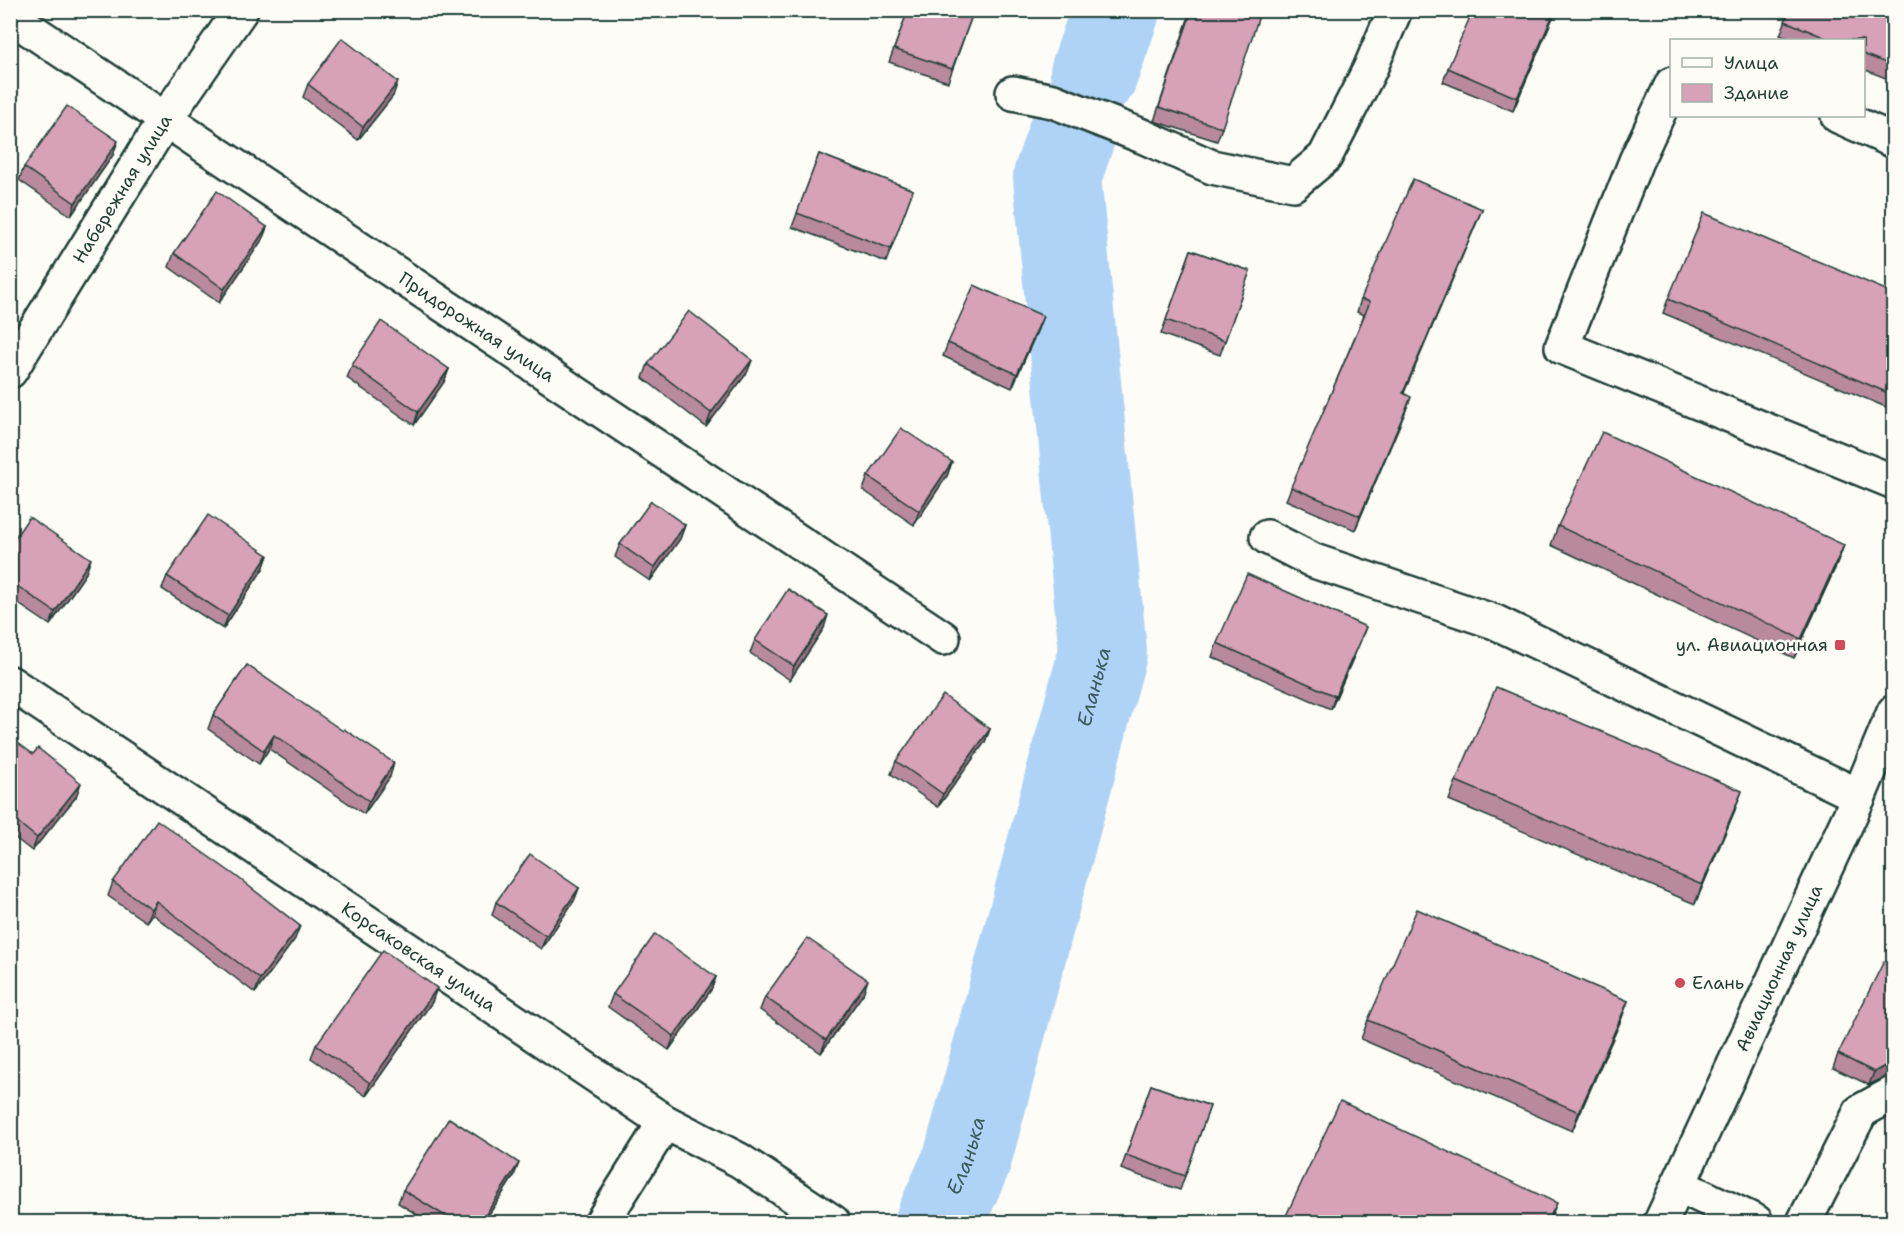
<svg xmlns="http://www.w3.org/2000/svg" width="1904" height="1233" font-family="'Shantell Sans',sans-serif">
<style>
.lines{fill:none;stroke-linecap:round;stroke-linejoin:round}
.river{stroke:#aed3f7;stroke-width:88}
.minor-casing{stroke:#1f3d34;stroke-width:38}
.minor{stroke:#fdfcf7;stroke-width:33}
.wall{fill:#b98a9e;stroke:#1f3d34;stroke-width:1.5}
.shaded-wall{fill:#967181;stroke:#1f3d34;stroke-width:1.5}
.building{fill:#d7a1b8;stroke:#1f3d34;stroke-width:1.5}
.poi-dot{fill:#d1495b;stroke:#fdfcf7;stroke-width:2}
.labels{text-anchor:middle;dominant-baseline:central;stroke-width:5;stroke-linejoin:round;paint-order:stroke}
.street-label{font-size:18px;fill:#1f3d34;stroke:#fdfcf7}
.poi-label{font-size:18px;fill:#1f3d34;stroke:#fdfcf7;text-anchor:end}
.water-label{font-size:20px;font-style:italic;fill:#3c5b5b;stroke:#fdfcf7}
</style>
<rect width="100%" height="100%" fill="#fdfcf7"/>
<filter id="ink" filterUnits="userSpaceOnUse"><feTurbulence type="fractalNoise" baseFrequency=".0167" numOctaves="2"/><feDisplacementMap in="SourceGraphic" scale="12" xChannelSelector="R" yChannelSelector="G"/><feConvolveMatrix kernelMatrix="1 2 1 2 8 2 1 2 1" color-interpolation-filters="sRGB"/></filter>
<g filter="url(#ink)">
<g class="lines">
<!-- river -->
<g class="river">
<path d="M 1094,73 L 1116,10"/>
<path id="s1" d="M 939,1222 L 967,1160 L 1103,652 L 1057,177 L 1072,133"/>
</g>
<defs>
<g id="minor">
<path id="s2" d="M 10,16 L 943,638"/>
<path d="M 1672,84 L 1636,161 L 1562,347 L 1894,482"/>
<path d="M 1013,93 L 1053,101 L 1142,136 L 1212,167 L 1293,184 L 1325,157 L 1370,69 L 1395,10"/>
<path d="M 1838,116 L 1894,141"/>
<path id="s3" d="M 10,371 L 166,118 L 241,10"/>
<path d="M 1267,537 L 1314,561 L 1495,622 L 1859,796"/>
<path id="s4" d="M 10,683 L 665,1122 L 739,1160 L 833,1222"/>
<path d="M 1678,1185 L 1756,1222"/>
<path d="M 602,1222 L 665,1122"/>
<path id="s5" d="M 1661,1222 L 1859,796 L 1894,712"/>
<path d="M 1804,1222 L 1861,1111 L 1894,1093"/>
</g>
</defs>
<!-- minor casing -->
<use href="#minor" class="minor-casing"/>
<!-- minor -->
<use href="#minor" class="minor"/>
</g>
<!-- wall -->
<g class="wall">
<path d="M 908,10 L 973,13 L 948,82 L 889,62 Z"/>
<path d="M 1191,10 L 1222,128 L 1217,141 L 1154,121 Z"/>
<path d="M 1556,10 L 1513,111 L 1443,82 L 1448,68 Z"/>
<path d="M 1790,10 L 1893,10 L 1893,81 L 1863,69 L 1863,40 L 1794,40 L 1780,35 Z"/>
<path d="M 308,84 L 393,96 L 358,140 L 303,97 Z"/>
<path d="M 819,154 L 913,190 L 886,262 L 792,227 Z"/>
<path d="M 113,155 L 71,216 L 19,180 L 24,167 Z"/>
<path d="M 1482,209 L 1403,394 L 1406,410 L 1355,530 L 1286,500 L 1364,315 L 1357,312 L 1361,299 Z"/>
<path d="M 267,227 L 262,240 L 219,303 L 169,267 L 174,253 Z"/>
<path d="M 1191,250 L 1250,271 L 1220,355 L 1161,334 Z"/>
<path d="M 1893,293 L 1893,410 L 1663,313 L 1668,299 Z"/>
<path d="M 1038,329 L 1012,388 L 943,356 L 948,343 Z"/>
<path d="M 752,360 L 747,373 L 706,427 L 643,378 L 648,364 Z"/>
<path d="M 352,365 L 449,369 L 444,382 L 414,425 L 347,378 Z"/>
<path d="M 952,462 L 947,476 L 914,525 L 863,490 L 868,476 Z"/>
<path d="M 685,525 L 680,539 L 650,581 L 615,557 L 620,544 Z"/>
<path d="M 1558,526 L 1844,545 L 1837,564 L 1794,658 L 1551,545 Z"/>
<path d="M 10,545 L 86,573 L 50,625 L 10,598 Z"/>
<path d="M 268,555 L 263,569 L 223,629 L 162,589 L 167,576 Z"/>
<path d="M 824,628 L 790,680 L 750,653 L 755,640 Z"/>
<path d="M 1361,640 L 1331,709 L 1212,657 L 1217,643 Z"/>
<path d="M 247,665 L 390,777 L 364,814 L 269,749 L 259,764 L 208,729 L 213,715 Z"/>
<path d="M 990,729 L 985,742 L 938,807 L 891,774 L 896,761 Z"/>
<path d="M 10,737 L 76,797 L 32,851 L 10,834 Z"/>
<path d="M 1456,781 L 1735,810 L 1695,904 L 1449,800 Z"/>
<path d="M 113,882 L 295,939 L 255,993 L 152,914 L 146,922 L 108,896 Z"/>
<path d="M 579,888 L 574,901 L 541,949 L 492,915 L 496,902 Z"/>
<path d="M 716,977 L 711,990 L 669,1050 L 608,1007 L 613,994 Z"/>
<path d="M 863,994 L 821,1053 L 760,1010 L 765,997 Z"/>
<path d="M 1628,1001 L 1621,1020 L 1572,1131 L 1361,1039 L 1368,1020 Z"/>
<path d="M 432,1002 L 366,1096 L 311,1058 L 316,1045 Z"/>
<path d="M 1838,1054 L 1885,1077 L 1869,1085 L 1833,1068 Z"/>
<path d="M 1151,1085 L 1210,1106 L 1180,1190 L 1121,1169 Z"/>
<path d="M 514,1176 L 484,1222 L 429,1222 L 398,1203 L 403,1190 Z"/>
</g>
<!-- shaded-wall -->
<g class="shaded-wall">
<path d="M 1555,10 L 1556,10 L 1513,111 L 1517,98 Z"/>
<path d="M 398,82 L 393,96 L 358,140 L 363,127 Z"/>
<path d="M 118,141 L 113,155 L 71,216 L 75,203 Z"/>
<path d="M 1482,209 L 1477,222 L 1398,407 L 1403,393 Z"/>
<path d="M 267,227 L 262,240 L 219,303 L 224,289 Z"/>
<path d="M 1043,316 L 1038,329 L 1012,388 L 1017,374 Z"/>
<path d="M 752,360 L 747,373 L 706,427 L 711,413 Z"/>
<path d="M 449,369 L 444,382 L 414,425 L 418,412 Z"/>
<path d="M 1411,397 L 1406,410 L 1355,530 L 1360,516 Z"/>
<path d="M 952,462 L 947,476 L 914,525 L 919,511 Z"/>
<path d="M 685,525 L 680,539 L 650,581 L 654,568 Z"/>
<path d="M 1844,545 L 1837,564 L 1794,658 L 1801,639 Z"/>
<path d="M 268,555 L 263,569 L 223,629 L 228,616 Z"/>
<path d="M 91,559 L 86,573 L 50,625 L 55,612 Z"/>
<path d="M 828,615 L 824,628 L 790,680 L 794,666 Z"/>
<path d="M 1366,627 L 1361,640 L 1331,709 L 1335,696 Z"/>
<path d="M 990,729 L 985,742 L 938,807 L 943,794 Z"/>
<path d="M 274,735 L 269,749 L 259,764 L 264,751 Z"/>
<path d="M 394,763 L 390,777 L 364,814 L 369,801 Z"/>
<path d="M 81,783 L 76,797 L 32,851 L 37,838 Z"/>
<path d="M 1742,791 L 1735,810 L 1695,904 L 1702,885 Z"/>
<path d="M 579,888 L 574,901 L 541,949 L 546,936 Z"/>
<path d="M 156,901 L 152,914 L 146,922 L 151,909 Z"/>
<path d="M 300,926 L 295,939 L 255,993 L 260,979 Z"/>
<path d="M 716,977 L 711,990 L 669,1050 L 674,1036 Z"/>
<path d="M 868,980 L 863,994 L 821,1053 L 826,1040 Z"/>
<path d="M 437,988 L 432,1002 L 366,1096 L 370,1083 Z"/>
<path d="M 1628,1001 L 1621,1020 L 1572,1131 L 1579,1112 Z"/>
<path d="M 1890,1063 L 1893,1063 L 1893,1075 L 1885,1077 L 1869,1085 L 1874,1072 Z"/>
<path d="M 519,1163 L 514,1176 L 484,1222 L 481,1222 Z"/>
<path d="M 1557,1203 L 1549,1222 L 1547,1222 Z"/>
</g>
<!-- building -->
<g class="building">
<path d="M 908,10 L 966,10 L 973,13 L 952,69 L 894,49 Z"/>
<path d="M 1192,10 L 1261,10 L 1222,128 L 1159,107 Z"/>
<path d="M 1473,10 L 1555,10 L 1517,98 L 1448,68 Z"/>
<path d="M 1790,10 L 1893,10 L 1893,66 L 1863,54 L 1863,40 L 1831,40 L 1785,21 Z"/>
<path d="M 342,38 L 398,82 L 363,127 L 308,84 Z"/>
<path d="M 67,106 L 118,141 L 75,203 L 24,167 Z"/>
<path d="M 819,154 L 913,190 L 891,249 L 797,213 Z"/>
<path d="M 1413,179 L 1482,209 L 1403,393 L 1411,397 L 1360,516 L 1291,487 L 1370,302 L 1361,299 Z"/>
<path d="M 217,191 L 267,227 L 224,289 L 174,253 Z"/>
<path d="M 1704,213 L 1893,293 L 1893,395 L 1668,299 Z"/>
<path d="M 1191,250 L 1250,271 L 1225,341 L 1166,320 Z"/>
<path d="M 974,285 L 1043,316 L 1017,374 L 948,343 Z"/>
<path d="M 689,311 L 752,360 L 711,413 L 648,364 Z"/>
<path d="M 381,321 L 449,369 L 418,412 L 352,365 Z"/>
<path d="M 901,428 L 952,462 L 919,511 L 868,476 Z"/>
<path d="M 1602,432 L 1844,545 L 1801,639 L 1558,526 Z"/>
<path d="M 651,501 L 685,525 L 654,568 L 620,544 Z"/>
<path d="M 208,515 L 268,555 L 228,616 L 167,576 Z"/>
<path d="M 29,517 L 91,559 L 55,612 L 10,581 L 10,545 Z"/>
<path d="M 1247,574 L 1366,627 L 1335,696 L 1217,643 Z"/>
<path d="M 788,589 L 828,615 L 794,666 L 755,640 Z"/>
<path d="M 247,665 L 343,731 L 344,729 L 394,763 L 369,801 L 274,735 L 264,751 L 213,715 Z"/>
<path d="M 1496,687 L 1742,791 L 1702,885 L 1456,781 Z"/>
<path d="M 943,695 L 990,729 L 943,794 L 896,761 Z"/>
<path d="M 10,737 L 33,754 L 38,748 L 81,783 L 37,838 L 10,816 Z"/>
<path d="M 157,820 L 236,876 L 300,926 L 260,979 L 156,901 L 151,909 L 113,882 Z"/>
<path d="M 530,854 L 579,888 L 546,936 L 496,902 Z"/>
<path d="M 1417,909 L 1628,1001 L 1579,1112 L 1368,1020 Z"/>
<path d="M 655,934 L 716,977 L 674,1036 L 613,994 Z"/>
<path d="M 807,938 L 868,980 L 826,1040 L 765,997 Z"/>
<path d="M 383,950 L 437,988 L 370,1083 L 316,1045 Z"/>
<path d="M 1884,961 L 1893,966 L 1893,1063 L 1890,1063 L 1874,1072 L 1838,1054 Z"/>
<path d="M 1151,1085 L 1210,1106 L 1185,1176 L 1126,1155 Z"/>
<path d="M 1340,1101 L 1557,1203 L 1547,1222 L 1283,1222 Z"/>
<path d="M 449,1118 L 519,1163 L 481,1222 L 455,1222 L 403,1190 Z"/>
</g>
</g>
<!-- markers -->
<g class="poi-dot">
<rect x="1834" y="639" width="12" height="12" rx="3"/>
<circle cx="1680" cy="983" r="6"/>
</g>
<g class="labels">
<!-- street labels -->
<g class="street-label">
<text stroke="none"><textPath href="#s3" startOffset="214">Набережная улица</textPath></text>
<text stroke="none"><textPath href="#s2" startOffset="561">Придорожная улица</textPath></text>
<text stroke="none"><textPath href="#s4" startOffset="492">Корсаковская улица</textPath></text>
<text stroke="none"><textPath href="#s5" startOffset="280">Авиационная улица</textPath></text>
</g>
<!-- poi labels -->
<g class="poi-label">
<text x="1828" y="645">ул. Авиационная</text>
<text x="1692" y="983" text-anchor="start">Елань</text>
</g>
<!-- water labels -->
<g class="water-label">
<text stroke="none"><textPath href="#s1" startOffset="558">Еланька</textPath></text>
<text stroke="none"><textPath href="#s1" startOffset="72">Еланька</textPath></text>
</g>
</g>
<!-- margin -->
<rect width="1904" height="1233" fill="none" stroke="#fdfcf7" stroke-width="36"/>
<rect x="18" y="18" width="1868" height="1197" fill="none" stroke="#1f3d34" stroke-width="2" filter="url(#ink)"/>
<!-- legend -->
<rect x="1670" y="39" width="195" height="78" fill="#fdfcf7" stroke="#a4b0a9" stroke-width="1.5"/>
<rect x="1682" y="58" width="30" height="9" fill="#fdfcf7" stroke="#a4b0a9" stroke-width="1.5"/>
<text x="1724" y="69" font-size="18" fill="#1f3d34">Улица</text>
<rect x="1682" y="84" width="30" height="18" fill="#d7a1b8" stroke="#a4b0a9" stroke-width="1.5"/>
<text x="1724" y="99" font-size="18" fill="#1f3d34">Здание</text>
</svg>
